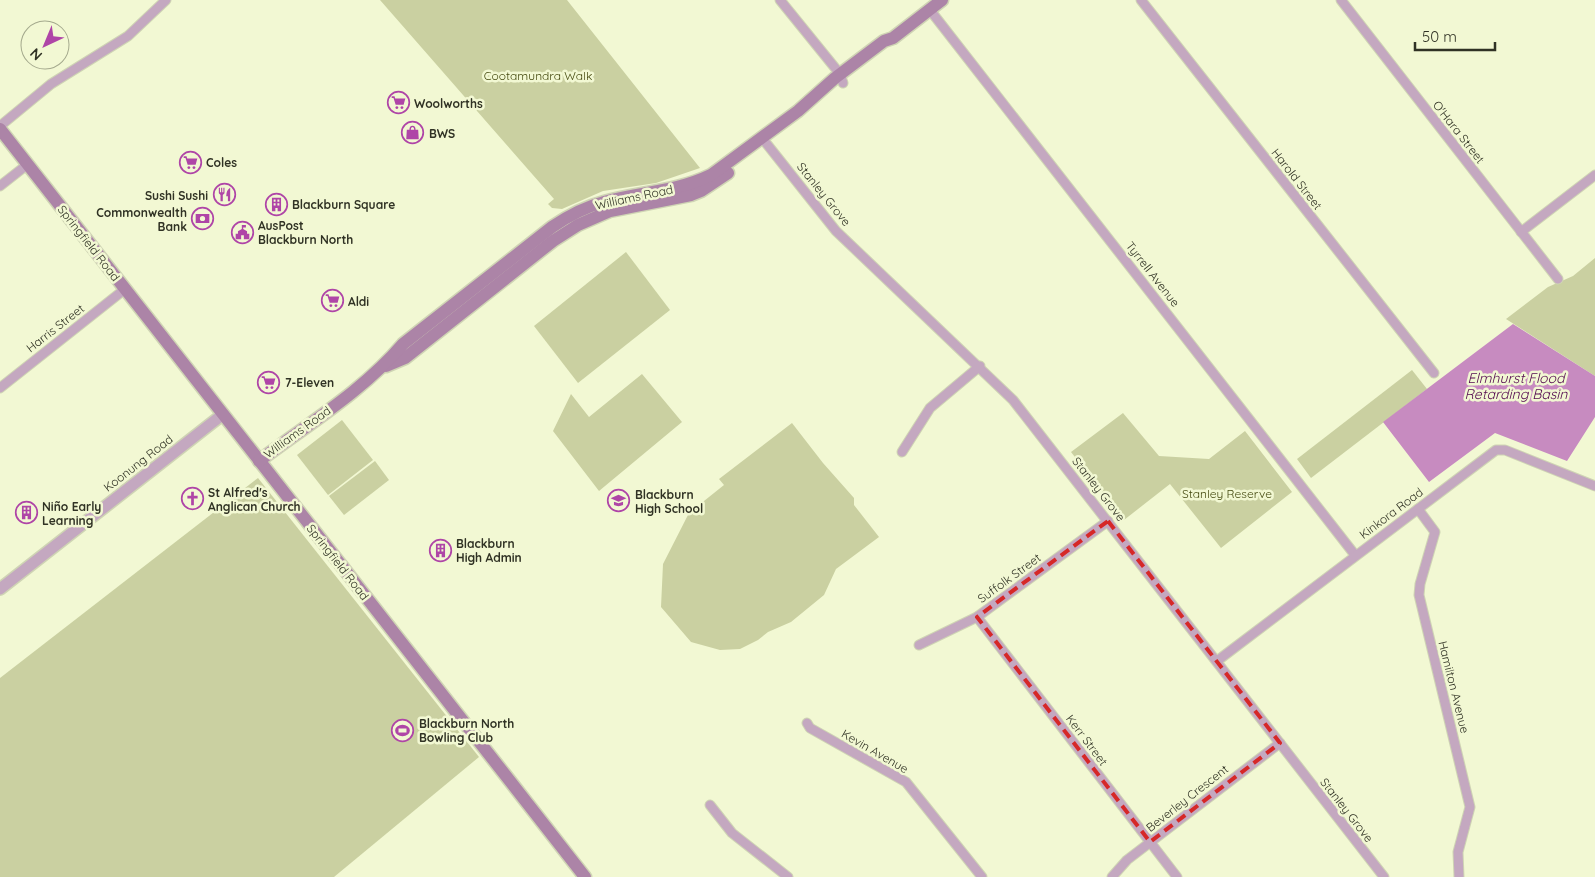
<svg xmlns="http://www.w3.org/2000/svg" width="1595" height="877" font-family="Quicksand,sans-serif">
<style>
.green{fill:#cad0a1}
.water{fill:#c78bc0}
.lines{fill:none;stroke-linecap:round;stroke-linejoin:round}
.minor-casing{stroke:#cfd4b4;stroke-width:11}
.tertiary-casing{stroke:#cfd4b4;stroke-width:14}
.secondary-casing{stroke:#cfd4b4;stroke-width:15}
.minor{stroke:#c4a8c0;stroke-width:9}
.tertiary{stroke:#c4a8c0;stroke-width:11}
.secondary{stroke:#ac84a7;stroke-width:12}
.marked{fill:none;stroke:#d62828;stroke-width:4;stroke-dasharray:10 6;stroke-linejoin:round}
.labels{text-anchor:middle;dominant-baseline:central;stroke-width:5;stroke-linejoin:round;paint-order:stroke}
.park-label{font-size:12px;fill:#454a10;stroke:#f2f8d3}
.poi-label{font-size:12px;font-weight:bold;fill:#303224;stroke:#f2f8d3;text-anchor:start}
.street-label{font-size:12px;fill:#303224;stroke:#f2f8d3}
.water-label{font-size:14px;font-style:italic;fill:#52074e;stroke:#f2f8d3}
</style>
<rect width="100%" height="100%" fill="#f2f8d3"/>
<!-- green -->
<g class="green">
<path d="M 380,0 L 567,0 L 700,168 L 656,183 L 603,191 L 562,209 L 552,208 L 548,204 L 554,199 Z"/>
<path d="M 626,252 L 670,310 L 578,383 L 534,326 Z"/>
<path d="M 1595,258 L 1595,376 L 1506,319 L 1548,287 L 1573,276 Z"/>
<path d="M 1412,370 L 1427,389 L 1311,478 L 1297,459 Z"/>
<path d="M 642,374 L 682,422 L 599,491 L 553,431 L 571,394 L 589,417 Z"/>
<path d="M 1123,413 L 1159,456 L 1209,459 L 1245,431 L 1292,492 L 1221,548 L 1170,484 L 1124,520 L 1071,452 Z"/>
<path d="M 342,420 L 373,460 L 328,495 L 297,455 Z"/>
<path d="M 792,423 L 823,463 L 854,498 L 854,505 L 879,537 L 836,569 L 824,595 L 791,622 L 768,632 L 758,640 L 740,649 L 720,650 L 691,642 L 661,607 L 663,564 L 689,513 L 724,485 L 719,479 Z"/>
<path d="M 375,461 L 389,480 L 344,515 L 329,496 Z"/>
<path d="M 258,478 L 479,757 L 334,877 L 0,877 L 0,678 Z"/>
</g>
<!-- water -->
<path class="water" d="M 1513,324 L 1595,376 L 1595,417 L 1567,461 L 1495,433 L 1429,482 L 1383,422 Z"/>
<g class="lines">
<defs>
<g id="minor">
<path d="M 780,0 L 840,74 L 843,83"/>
<path d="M 1141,0 L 1434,373"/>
<path d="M 1341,0 L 1558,279"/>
<path d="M 930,10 L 1355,555"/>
<path d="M 0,126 L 51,84 L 128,36 L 166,0"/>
<path d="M 766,143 L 836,231 L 1013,400 L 1384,877"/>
<path d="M 0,186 L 28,164"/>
<path d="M 1521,232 L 1595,175"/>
<path d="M 0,388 L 125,289"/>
<path d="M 902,452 L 930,408 L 980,366"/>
<path d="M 1418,509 L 1435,532 L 1420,584 L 1419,595 L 1470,807 L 1458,852 L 1459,877"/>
<path d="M 977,617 L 1177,877"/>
<path d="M 919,645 L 977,617 L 1108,521"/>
<path d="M 1217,661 L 1496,450 L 1505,450 L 1595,486"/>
<path d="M 807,723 L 810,728 L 906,782 L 982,877"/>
<path d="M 710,805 L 732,833 L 788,877"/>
<path d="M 1112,877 L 1127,860 L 1280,743"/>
</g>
<path id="tertiary" d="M 0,589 L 222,415"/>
<g id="secondary">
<path d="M 0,129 L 585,877"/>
<path d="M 386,366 L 405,358 L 553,241 L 578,225 L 610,211 L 691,195 L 701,191 L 728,173"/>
<path d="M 259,461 C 308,424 363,391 403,344 L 552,227 C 568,216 585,207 604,202 C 640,192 676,192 711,175 L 798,111 L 835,78 L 884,41 L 893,38 L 942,0"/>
</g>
</defs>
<!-- minor casing -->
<use href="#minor" class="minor-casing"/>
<!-- tertiary casing -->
<use href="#tertiary" class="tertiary-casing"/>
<!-- secondary casing -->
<use href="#secondary" class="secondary-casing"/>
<!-- minor -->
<use href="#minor" class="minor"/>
<!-- tertiary -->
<use href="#tertiary" class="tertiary"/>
<!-- secondary -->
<use href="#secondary" class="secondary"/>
</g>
<!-- marked area -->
<path class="marked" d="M 1108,521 L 1280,743 L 1150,842 L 977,617 Z"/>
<!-- icons -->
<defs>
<symbol id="supermarket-ring" viewBox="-11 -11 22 22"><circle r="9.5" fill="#f2f8d3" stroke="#af45a7" stroke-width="1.5"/><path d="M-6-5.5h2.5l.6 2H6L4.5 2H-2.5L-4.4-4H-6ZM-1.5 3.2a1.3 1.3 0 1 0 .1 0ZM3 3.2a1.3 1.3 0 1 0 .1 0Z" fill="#af45a7"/></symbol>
<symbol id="shop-ring" viewBox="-11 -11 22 22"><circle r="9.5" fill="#f2f8d3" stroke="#af45a7" stroke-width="1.5"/><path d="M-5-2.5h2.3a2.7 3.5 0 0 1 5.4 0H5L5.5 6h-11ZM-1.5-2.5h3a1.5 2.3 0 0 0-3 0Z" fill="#af45a7"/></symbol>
<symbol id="restaurant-ring" viewBox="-11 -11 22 22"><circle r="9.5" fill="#f2f8d3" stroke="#af45a7" stroke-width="1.5"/><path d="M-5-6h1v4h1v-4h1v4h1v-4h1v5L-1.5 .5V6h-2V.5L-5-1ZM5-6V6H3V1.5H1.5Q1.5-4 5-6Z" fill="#af45a7"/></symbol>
<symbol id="building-ring" viewBox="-11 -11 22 22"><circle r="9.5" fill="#f2f8d3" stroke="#af45a7" stroke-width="1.5"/><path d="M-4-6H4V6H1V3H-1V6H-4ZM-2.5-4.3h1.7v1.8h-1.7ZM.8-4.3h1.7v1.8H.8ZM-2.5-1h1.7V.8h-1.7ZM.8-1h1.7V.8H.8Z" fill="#af45a7"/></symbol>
<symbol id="bank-ring" viewBox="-11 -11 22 22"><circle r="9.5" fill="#f2f8d3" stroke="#af45a7" stroke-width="1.5"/><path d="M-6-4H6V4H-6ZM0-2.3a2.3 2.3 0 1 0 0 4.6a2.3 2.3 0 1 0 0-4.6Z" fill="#af45a7"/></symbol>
<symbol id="civic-ring" viewBox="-11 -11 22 22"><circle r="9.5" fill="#f2f8d3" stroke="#af45a7" stroke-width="1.5"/><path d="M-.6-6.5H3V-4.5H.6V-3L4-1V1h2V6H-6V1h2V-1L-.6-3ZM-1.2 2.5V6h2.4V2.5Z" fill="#af45a7"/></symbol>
<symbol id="church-ring" viewBox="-11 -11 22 22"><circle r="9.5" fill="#f2f8d3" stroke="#af45a7" stroke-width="1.5"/><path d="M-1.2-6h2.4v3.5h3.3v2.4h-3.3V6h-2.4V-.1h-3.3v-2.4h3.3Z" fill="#af45a7"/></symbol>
<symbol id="school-ring" viewBox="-11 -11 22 22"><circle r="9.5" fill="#f2f8d3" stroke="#af45a7" stroke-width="1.5"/><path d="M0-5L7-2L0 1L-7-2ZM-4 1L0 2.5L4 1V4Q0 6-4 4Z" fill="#af45a7"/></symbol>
<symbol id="stadium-ring" viewBox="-11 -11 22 22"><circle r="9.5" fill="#f2f8d3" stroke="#af45a7" stroke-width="1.5"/><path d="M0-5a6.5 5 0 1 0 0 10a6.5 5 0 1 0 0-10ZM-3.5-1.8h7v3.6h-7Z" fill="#af45a7"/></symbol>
</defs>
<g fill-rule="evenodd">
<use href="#supermarket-ring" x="386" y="90" width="25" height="25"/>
<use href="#shop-ring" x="400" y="120" width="25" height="25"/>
<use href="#supermarket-ring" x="178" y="150" width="25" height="25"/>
<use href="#restaurant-ring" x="212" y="182" width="25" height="25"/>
<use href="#building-ring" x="264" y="192" width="25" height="25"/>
<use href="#bank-ring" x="190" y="206" width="25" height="25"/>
<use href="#civic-ring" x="230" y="220" width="25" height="25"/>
<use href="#supermarket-ring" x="320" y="288" width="25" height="25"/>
<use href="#supermarket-ring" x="256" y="370" width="25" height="25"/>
<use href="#church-ring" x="180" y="486" width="25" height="25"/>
<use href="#school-ring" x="606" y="488" width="25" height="25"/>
<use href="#building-ring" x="14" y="500" width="25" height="25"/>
<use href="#building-ring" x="428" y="538" width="25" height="25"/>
<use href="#stadium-ring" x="390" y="718" width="25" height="25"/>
</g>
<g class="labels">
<!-- park labels -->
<g class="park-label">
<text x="538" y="75">Cootamundra Walk</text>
<text x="1227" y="493">Stanley Reserve</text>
</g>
<!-- poi labels -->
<g class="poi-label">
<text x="414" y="103">Woolworths</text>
<text x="429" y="133">BWS</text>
<text x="206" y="162">Coles</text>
<text x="208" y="195" text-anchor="end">Sushi Sushi</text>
<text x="292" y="204">Blackburn Square</text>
<text x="187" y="212" text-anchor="end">Commonwealth<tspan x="187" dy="14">Bank</tspan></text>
<text x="258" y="225">AusPost<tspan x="258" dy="14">Blackburn North</tspan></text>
<text x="348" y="301">Aldi</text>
<text x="285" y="382">7-Eleven</text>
<text x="208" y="492">St Alfred's<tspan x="208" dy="14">Anglican Church</tspan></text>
<text x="635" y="494">Blackburn<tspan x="635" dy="14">High School</tspan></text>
<text x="42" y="506">Niño Early<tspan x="42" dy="14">Learning</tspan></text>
<text x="456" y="543">Blackburn<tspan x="456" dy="14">High Admin</tspan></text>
<text x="419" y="723">Blackburn North<tspan x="419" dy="14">Bowling Club</tspan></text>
</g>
<!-- street labels -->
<g class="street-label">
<text transform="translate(1459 132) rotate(52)">O'Hara Street</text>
<text transform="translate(1297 179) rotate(52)">Harold Street</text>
<text transform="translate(824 194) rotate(51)">Stanley Grove</text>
<text transform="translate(634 197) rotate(-12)">Williams Road</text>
<text transform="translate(89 243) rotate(52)">Springfield Road</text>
<text transform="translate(1153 274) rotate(52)">Tyrrell Avenue</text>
<text transform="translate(55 328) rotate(-38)">Harris Street</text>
<text transform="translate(297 432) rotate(-36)">Williams Road</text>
<text transform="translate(138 463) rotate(-38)">Koonung Road</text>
<text transform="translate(1099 489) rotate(52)">Stanley Grove</text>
<text transform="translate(1391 513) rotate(-37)">Kinkora Road</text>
<text transform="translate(338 562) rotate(52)">Springfield Road</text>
<text transform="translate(1009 578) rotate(-36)">Suffolk Street</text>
<text transform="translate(1454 687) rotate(76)">Hamilton Avenue</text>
<text transform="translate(1087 740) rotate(53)">Kerr Street</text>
<text transform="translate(875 751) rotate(30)">Kevin Avenue</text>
<text transform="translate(1187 798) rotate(-38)">Beverley Crescent</text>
<text transform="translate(1347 810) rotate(52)">Stanley Grove</text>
</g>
<!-- water labels -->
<g class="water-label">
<text x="1516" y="378">Elmhurst Flood<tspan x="1516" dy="16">Retarding Basin</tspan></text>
</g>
</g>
<!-- north arrow -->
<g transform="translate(45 45) rotate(224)"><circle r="24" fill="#f2f8d3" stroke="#a4a98d"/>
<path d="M0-4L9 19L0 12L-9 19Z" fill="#af45a7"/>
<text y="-8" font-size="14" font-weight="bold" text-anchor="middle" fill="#303224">N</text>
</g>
<!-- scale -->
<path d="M1415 42v8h80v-8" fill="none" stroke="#303224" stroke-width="2.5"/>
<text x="1422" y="42" font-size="15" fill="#303224" stroke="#f2f8d3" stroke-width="4" paint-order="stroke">50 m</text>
</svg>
